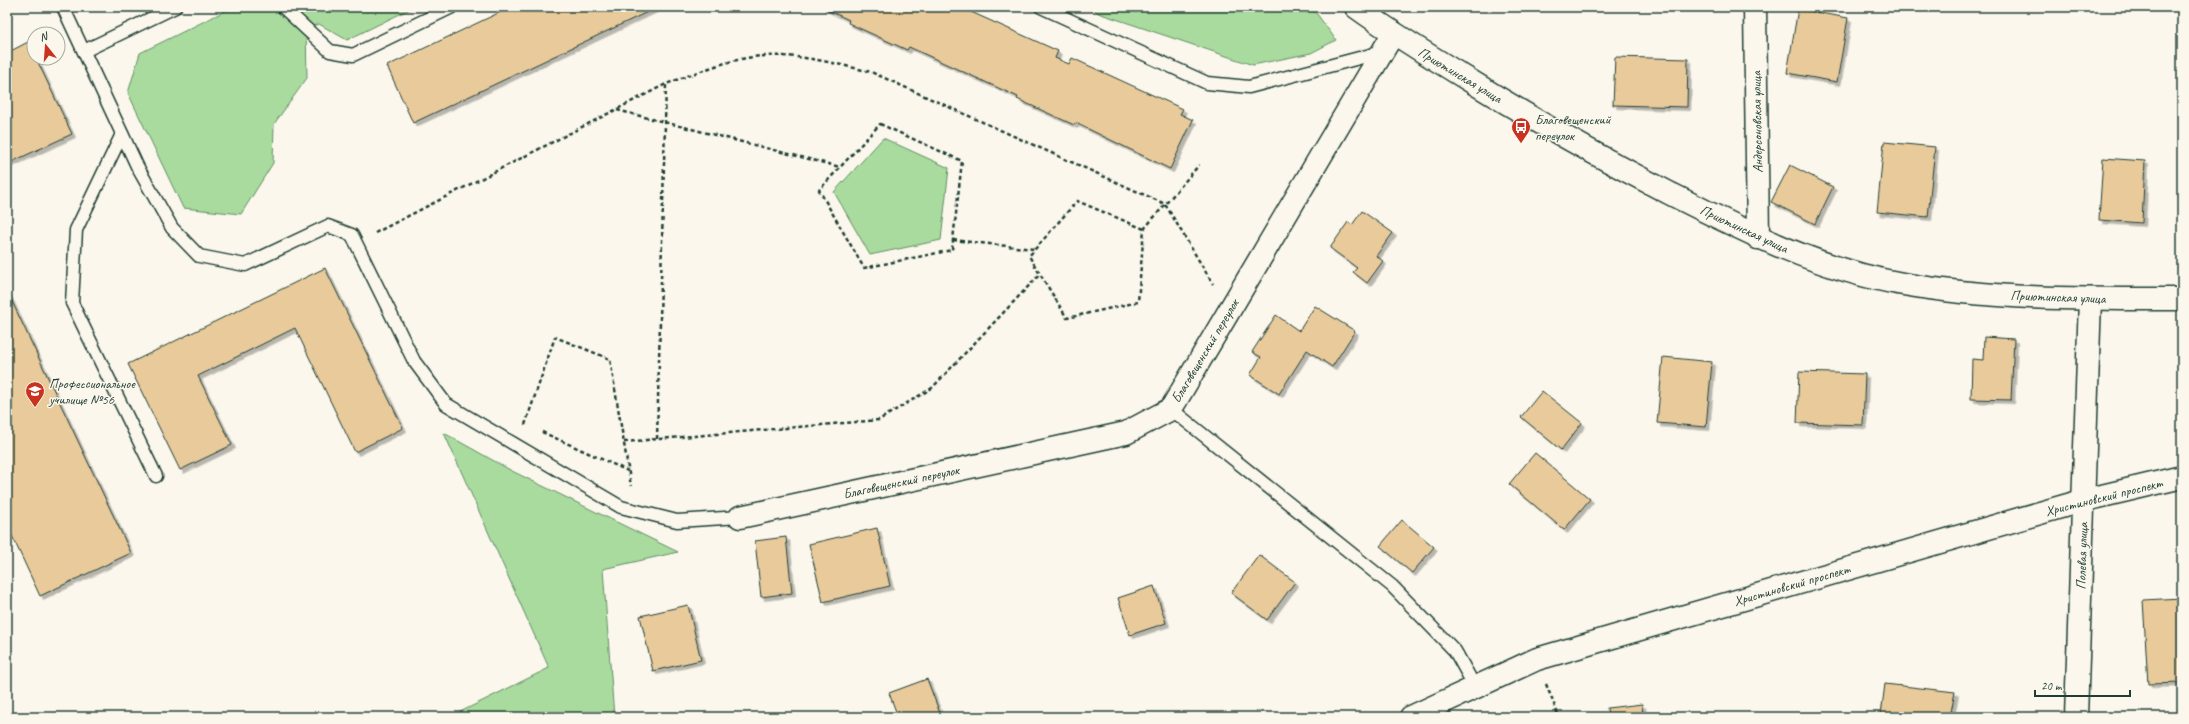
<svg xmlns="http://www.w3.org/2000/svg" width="2189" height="724" font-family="Caveat,sans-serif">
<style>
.green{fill:#a8db9d;stroke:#648c68}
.building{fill:#e9ca9b;stroke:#1f3d34;filter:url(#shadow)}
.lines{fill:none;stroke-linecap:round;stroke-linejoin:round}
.lane-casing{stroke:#1f3d34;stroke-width:15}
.street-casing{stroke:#1f3d34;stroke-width:25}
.secondary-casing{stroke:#1f3d34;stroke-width:25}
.path{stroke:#1f3d34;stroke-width:2.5;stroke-dasharray:4 3;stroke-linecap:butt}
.lane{stroke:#fbf7ec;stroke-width:12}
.street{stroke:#fbf7ec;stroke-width:22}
.secondary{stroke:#fbf7ec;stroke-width:22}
.labels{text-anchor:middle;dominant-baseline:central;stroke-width:3;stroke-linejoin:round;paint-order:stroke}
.street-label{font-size:14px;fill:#1f3d34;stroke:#fbf7ec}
.poi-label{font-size:14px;fill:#1f3d34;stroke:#fbf7ec;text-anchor:start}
</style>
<defs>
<filter id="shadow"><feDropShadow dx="3.5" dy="3.5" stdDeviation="0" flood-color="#0004"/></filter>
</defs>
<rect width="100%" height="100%" fill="#fbf7ec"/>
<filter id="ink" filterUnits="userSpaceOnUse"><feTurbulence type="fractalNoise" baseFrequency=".025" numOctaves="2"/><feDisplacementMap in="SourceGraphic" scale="8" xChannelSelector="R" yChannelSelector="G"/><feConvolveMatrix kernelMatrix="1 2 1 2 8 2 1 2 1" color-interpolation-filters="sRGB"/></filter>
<g filter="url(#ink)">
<!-- green -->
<g class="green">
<path d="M 233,7 L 414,7 L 347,40 L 319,24 L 306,28 L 307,78 L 274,124 L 273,163 L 241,214 L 183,208 L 128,93 L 140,53 Z"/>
<path d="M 1092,7 L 1307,7 L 1317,14 L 1336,40 L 1311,53 L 1253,65 L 1098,13 Z"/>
<path d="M 883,138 L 949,168 L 941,240 L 870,255 L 834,192 Z"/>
<path d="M 444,433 L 512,471 L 678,552 L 603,569 L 614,717 L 450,717 L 549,668 Z"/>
</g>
<!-- building -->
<g class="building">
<path d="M 511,7 L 658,7 L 413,123 L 387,66 Z"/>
<path d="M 821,7 L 960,7 L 1058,51 L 1055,58 L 1069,64 L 1072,58 L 1183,109 L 1180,114 L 1193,120 L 1170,169 L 1076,123 L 1074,125 L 1017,99 L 1018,97 L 909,47 L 907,50 L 848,23 L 849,20 Z"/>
<path d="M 1798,9 L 1848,18 L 1837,82 L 1787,73 Z"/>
<path d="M 28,42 L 34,58 L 36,58 L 72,134 L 7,164 L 7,53 Z"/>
<path d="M 1615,57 L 1688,59 L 1687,107 L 1613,105 Z"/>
<path d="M 1884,142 L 1935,147 L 1928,217 L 1877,212 Z"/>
<path d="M 2103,158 L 2145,161 L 2142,223 L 2099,220 Z"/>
<path d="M 1790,165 L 1833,187 L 1815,224 L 1771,202 Z"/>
<path d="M 1362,211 L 1393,233 L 1376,256 L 1383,261 L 1367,283 L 1353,272 L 1357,268 L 1330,248 L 1348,222 L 1352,225 Z"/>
<path d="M 325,268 L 403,428 L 355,452 L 295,328 L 198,376 L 232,445 L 180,470 L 128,364 Z"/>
<path d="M 7,291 L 131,553 L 40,596 L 7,525 Z"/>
<path d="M 1315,306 L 1355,331 L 1332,367 L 1307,350 L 1279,394 L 1250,375 L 1261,357 L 1252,352 L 1276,315 L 1299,331 Z"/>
<path d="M 1984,337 L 2014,339 L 2011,400 L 1971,399 L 1972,359 L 1983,360 Z"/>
<path d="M 1663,357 L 1712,362 L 1706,427 L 1657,423 Z"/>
<path d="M 1799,372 L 1865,374 L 1863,425 L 1797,423 Z"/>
<path d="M 1542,391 L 1582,423 L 1561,450 L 1521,417 Z"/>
<path d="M 1535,453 L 1590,499 L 1564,530 L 1509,484 Z"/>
<path d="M 1402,520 L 1434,547 L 1412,573 L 1380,546 Z"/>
<path d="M 877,528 L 890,586 L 823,602 L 809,544 Z"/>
<path d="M 786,537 L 792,593 L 761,597 L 755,541 Z"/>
<path d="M 1259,555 L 1295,582 L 1267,620 L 1231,593 Z"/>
<path d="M 1154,586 L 1166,623 L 1130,635 L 1118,598 Z"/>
<path d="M 2182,598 L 2182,683 L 2148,684 L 2143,600 Z"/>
<path d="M 688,605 L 701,660 L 653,671 L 640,616 Z"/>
<path d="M 927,679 L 941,716 L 898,717 L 889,693 Z"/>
<path d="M 1885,684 L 1955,692 L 1950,717 L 1881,715 Z"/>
<path d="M 1642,704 L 1643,717 L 1608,717 L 1607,708 Z"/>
</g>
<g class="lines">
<defs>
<g id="lane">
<path d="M 63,7 L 138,168 L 172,228 L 199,256 L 245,265 L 328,226 L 352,235 L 414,361 L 446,404 L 621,507 L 677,521 L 740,517"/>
<path d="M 283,7 L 330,51 L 353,55 L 452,7"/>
<path d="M 1041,7 L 1207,83 L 1249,87 L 1382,52"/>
<path d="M 84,51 L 175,7"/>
<path d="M 122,134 L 76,230 L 72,303 L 156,476"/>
<path d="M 1171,409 L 1392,586 L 1455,651 L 1475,687"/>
</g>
<g id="street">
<path d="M 1755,7 L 1758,238"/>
<path d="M 740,517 L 1126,433 L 1171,409 L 1393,34"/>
<path d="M 1411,717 L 1537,659 L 2085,500 L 2182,477"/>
<path d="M 2076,717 L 2090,299"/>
</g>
<path id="secondary" d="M 1356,7 C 1393,34 1431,57 1469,80 C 1535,121 1601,158 1669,193 C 1744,231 1820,270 1903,284 C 1995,300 2090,299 2182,299"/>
</defs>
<!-- lane casing -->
<use href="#lane" class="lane-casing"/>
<!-- street casing -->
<use href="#street" class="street-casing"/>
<!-- secondary casing -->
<use href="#secondary" class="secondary-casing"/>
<!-- path -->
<g class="path">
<path d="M 617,110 L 840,167"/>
<path d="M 880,124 L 962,161 L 953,240 L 952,250 L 864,268 L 819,190 Z"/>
<path d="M 1144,229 L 1077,201 L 1029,256 L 1067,318 L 1138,302 L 1144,229 L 1199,165"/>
<path d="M 375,233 L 666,84 C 696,73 733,57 765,56 C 801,54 837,64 871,72 L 1165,204 L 1213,284"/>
<path d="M 953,240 L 1034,249"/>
<path d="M 525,425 L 555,337 L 610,359 L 631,486"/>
<path d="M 542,432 L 628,471"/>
<path d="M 657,439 L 666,84"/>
<path d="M 624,442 L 879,420 L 932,388 L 1040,274"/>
<path d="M 1546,684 L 1559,717"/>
</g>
<!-- lane -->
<use href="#lane" class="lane"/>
<!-- street -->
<use href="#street" class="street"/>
<!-- secondary -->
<use href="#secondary" class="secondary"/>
</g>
</g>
<!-- icons -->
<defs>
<symbol id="bus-pin" viewBox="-11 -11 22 30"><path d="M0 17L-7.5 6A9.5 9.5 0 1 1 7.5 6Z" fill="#c8321e" stroke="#fbf7ec"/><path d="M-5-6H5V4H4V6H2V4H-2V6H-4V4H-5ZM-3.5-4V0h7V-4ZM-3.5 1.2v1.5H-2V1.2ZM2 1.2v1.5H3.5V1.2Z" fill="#fff"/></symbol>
<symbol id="university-pin" viewBox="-11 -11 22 30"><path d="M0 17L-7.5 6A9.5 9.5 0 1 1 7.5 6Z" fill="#c8321e" stroke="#fbf7ec"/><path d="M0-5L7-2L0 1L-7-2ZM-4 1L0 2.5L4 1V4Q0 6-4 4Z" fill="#fff"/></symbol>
</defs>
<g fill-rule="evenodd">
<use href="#bus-pin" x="1510" y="116" width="22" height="30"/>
<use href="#university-pin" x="24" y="380" width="22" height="30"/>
</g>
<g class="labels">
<!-- street labels -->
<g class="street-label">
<text transform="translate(1460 75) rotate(31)">Приютинская улица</text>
<text transform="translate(1757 122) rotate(-91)">Андерсоновская улица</text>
<text transform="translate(1744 229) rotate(25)">Приютинская улица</text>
<text transform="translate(2058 297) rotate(2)">Приютинская улица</text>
<text transform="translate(1205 351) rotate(-59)">Благовещенский переулок</text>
<text transform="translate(901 482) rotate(-12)">Благовещенский переулок</text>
<text transform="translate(2104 497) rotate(-14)">Христиновский проспект</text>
<text transform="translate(2082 556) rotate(-88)">Полевая улица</text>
<text transform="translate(1792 585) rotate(-16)">Христиновский проспект</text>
</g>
<!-- poi labels -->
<g class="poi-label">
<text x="1535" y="119">Благовещенский<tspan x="1535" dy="16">переулок</tspan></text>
<text x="49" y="383">Профессиональное<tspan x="49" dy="16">училище №56</tspan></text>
</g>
</g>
<!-- margin -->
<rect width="2189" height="724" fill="none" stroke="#fbf7ec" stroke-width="24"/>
<rect x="12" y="12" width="2165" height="700" fill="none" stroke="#1f3d34" stroke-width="1.5" filter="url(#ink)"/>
<!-- north arrow -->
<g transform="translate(46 46) rotate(343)"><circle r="19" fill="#fbf7ec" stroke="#a3ada2"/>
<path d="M0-3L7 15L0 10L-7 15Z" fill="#c8321e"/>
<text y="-6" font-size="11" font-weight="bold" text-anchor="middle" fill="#1f3d34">N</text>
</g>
<!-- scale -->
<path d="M2035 690v6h95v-6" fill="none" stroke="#1f3d34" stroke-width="2"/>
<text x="2041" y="690" font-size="12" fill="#1f3d34" stroke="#fbf7ec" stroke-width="3" paint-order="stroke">20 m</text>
</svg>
